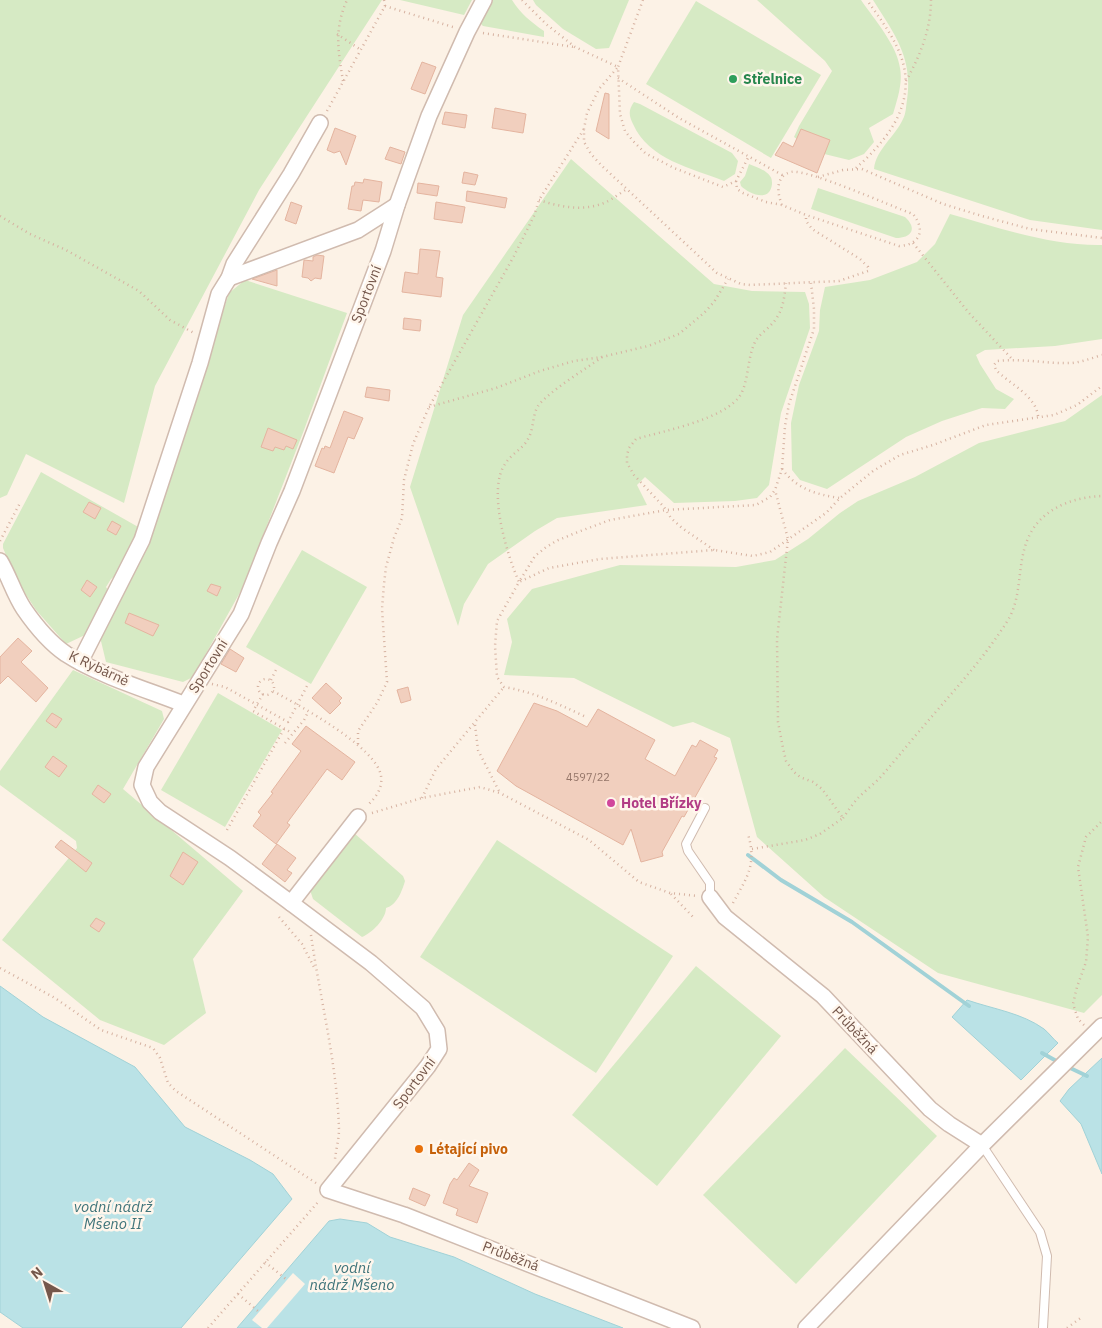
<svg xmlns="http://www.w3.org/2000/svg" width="1102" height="1328" font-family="'IBM Plex Sans',sans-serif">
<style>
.green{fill:#d6eac4}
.water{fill:#bae2e6;stroke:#a1d2d7}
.pier{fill:#fcf2e6}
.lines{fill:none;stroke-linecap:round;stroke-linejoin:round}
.stream{stroke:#a1d2d7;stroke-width:4}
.building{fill:#f1cfbe;stroke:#e4b49f}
.lane-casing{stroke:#d0bbaf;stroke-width:10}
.street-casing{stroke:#d0bbaf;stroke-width:18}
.path{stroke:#d6b2a1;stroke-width:2.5;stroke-dasharray:1 4;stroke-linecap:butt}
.lane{stroke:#fff;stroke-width:8}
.street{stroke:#fff;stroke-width:15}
.leisure-dot{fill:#2e9e5b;stroke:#fff6ec;stroke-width:2}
.hotel-dot{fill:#d1479c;stroke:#fff6ec;stroke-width:2}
.food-dot{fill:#e8710a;stroke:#fff6ec;stroke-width:2}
.labels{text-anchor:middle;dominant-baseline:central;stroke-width:5;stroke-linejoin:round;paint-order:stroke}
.number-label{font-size:11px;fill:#947568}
.leisure-label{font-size:14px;font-weight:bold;fill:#27864d;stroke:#fff6ec;text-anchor:start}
.street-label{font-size:14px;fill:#75574b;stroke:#fff6ec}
.hotel-label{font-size:14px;font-weight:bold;fill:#b23c85;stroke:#fff6ec;text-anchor:start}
.food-label{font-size:14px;font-weight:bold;fill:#c56008;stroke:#fff6ec;text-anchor:start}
.water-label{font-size:15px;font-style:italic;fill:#3f747a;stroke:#fff6ec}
</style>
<rect width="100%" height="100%" fill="#fcf2e6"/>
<!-- green -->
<g class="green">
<path d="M 0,0 L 382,0 L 259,190 L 155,386 L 124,503 L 26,454 L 7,495 L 0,498 Z"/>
<path d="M 400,0 L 472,0 L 464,15 Z"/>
<path d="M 493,0 L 512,0 C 520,13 532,23 544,31 L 544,37 L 483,26 L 480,23 Z"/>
<path d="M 533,0 L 629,0 L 609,48 L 596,49 L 563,29 L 536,5 Z"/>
<path d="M 757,0 L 861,0 C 874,19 897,45 900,68 C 903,83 897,100 893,114 L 869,128 L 874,142 L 864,154 L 849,160 L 816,152 L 794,137 L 799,126 L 832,71 L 825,61 Z"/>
<path d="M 873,0 L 1102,0 L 1102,230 L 1030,220 L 874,169 C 876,149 895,137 903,119 C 906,114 906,106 907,100 C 913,57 895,35 873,0 Z"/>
<path d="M 696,1 L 821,75 L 771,158 L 646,84 Z"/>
<path d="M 634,102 L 640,104 L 732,153 L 738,161 L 735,174 L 724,181 C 692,168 649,160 633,124 C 629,116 628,110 634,102 Z"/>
<path d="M 571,159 L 714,284 L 752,291 L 805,292 L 809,304 L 810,328 L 781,413 L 769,485 L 757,498 L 735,501 L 674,503 L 645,477 L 637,485 L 647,505 L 557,518 L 535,531 L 488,564 L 464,604 L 458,626 L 410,487 L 463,315 Z"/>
<path d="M 749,164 C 756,167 766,170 770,176 C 772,178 772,182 772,184 C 770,203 749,194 741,186 L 740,182 L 745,176 Z"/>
<path d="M 818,188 L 905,217 C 918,229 911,238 896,238 L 811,209 Z"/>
<path d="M 950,214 C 999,228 1051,246 1102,245 L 1102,339 L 1055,346 L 985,350 L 976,355 L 980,364 L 996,389 L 1014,399 L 1005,409 L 982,408 L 942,421 L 906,437 L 827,489 L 800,480 L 792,470 L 791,423 L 799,385 L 819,331 L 820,310 L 825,287 L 870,280 L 917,262 L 935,244 Z"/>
<path d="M 245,280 L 347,313 L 304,430 L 243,587 L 193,677 L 183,682 L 106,662 L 100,637 L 145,549 L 159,512 L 229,293 Z"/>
<path d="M 1102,395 L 1102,995 L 1084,1013 L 938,973 L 824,897 L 757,837 L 730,738 L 693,722 L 673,727 L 574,678 L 504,675 L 512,642 L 507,619 L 532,589 L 620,565 L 736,567 L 775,560 L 808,539 L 840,513 L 858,501 L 915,477 L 979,443 L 1065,421 Z"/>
<path d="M 41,472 L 140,528 L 120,572 L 111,579 L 106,587 L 109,592 L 85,635 L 66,644 L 36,610 L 17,581 L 3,548 L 3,544 Z"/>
<path d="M 302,550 L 367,587 L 311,684 L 246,647 Z"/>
<path d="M 73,670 L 162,711 L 164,719 L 123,789 L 243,891 L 193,959 L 206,1013 L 164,1045 L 100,1020 L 2,940 L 77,848 L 76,841 L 0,785 L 0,771 Z"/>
<path d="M 218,693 L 282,730 L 225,827 L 161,790 Z"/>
<path d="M 354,833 L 403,876 L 405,881 C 402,891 397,905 386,908 C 386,919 372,933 362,937 L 313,899 L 310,890 Z"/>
<path d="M 497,840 L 673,956 L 596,1073 L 420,957 Z"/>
<path d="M 696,966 L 781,1036 L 657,1186 L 572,1115 Z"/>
<path d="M 845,1048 L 937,1136 L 796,1284 L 703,1195 Z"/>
</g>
<!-- water -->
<g class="water">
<path d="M 0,986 L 43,1017 L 135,1067 L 185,1127 L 250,1160 L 273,1174 L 292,1199 L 181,1328 L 23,1328 L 0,1312 Z"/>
<path d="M 967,1000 C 993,1009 1022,1013 1044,1029 C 1049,1033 1053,1039 1058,1043 L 1021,1080 L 952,1017 Z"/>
<path d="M 1102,1058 L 1102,1174 L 1081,1124 L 1060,1101 L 1069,1089 Z"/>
<path d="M 340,1219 L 367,1223 L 390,1237 L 454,1257 L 535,1294 L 623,1328 L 237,1328 L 329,1221 Z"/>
</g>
<!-- pier -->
<path class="pier" d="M 293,1273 L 305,1284 L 267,1328 L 262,1328 L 252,1320 Z"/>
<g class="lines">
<!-- stream -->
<g class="stream">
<path d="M 748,855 L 781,880 L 852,922 L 969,1006"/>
<path d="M 1042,1053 L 1060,1063"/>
<path d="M 1066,1066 L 1087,1076"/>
</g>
</g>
<!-- building -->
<g class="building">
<path d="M 422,62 L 436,67 L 425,94 L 411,89 Z"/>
<path d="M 605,93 L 609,94 L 609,139 L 596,131 Z"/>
<path d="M 495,108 L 526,114 L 523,133 L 492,128 Z"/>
<path d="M 445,112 L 467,115 L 465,128 L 442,124 Z"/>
<path d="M 335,128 L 356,136 L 346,165 L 340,151 L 334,153 L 327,150 Z"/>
<path d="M 801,129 L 830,140 L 817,173 L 775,155 L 783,142 L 793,147 Z"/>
<path d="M 390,147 L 405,152 L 401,164 L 385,159 Z"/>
<path d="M 464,172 L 478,175 L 475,185 L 462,183 Z"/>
<path d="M 364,179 L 382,182 L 379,202 L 363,200 L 361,211 L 348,209 L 352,186 L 354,186 L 355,182 L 363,183 Z"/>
<path d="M 418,183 L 439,186 L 437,196 L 417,193 Z"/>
<path d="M 467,191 L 507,198 L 505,208 L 466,201 Z"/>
<path d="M 291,202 L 302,206 L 296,224 L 285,220 Z"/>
<path d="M 436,202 L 465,207 L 462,223 L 434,219 Z"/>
<path d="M 420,249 L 440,251 L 436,277 L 443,278 L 441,297 L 402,292 L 405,272 L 418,274 Z"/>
<path d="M 317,255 L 324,256 L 321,279 L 315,278 L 311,281 L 308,278 L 302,277 L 304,260 L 313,261 L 313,257 Z"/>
<path d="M 277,270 L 277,286 L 252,279 Z"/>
<path d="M 404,318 L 421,320 L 420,331 L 403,329 Z"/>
<path d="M 367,387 L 390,390 L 389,401 L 365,397 Z"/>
<path d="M 344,411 L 363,418 L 354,439 L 348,437 L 334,473 L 315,466 L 322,448 L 324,449 L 325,446 L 330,448 Z"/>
<path d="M 268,428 L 297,440 L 293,449 L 286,446 L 284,450 L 275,447 L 273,451 L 261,447 Z"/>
<path d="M 89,502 L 101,508 L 95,519 L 83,512 Z"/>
<path d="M 112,521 L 121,526 L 116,535 L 107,530 Z"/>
<path d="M 87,580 L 97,587 L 90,597 L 81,590 Z"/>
<path d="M 211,584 L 221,587 L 217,596 L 207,591 Z"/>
<path d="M 129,613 L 159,625 L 153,636 L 125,623 Z"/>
<path d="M 18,638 L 32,651 L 21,662 L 48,688 L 36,702 L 8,676 L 0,684 L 0,657 Z"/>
<path d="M 230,649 L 244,658 L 236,672 L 221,664 Z"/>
<path d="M 326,683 L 342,698 L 339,701 L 341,703 L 330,714 L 312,698 Z"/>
<path d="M 408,687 L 411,700 L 401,703 L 397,690 Z"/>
<path d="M 534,703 L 557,711 L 587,727 L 598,709 L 655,740 L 645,759 L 675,776 L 692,745 L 696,747 L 700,740 L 718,750 L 714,757 L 717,758 L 684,817 L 682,816 L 662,852 L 663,856 L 641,862 L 631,829 L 623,845 L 516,786 L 497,771 Z"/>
<path d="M 52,713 L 62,719 L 56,728 L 46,721 Z"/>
<path d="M 306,726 L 355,762 L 342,780 L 327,769 L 287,823 L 290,825 L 276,844 L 253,826 L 261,815 L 258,812 L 273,793 L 271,792 L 301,751 L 292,744 Z"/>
<path d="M 53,756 L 67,766 L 59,777 L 45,767 Z"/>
<path d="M 98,785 L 111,794 L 104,803 L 92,794 Z"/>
<path d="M 61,840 L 92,863 L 86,872 L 55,847 Z"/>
<path d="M 277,844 L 296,858 L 287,870 L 292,873 L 285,882 L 262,864 Z"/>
<path d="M 183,852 L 198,862 L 183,885 L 170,876 Z"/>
<path d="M 96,918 L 105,923 L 99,932 L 90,926 Z"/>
<path d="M 469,1163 L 479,1170 L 469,1186 L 488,1193 L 477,1223 L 456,1215 L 458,1209 L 443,1203 L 450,1184 L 454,1178 L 457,1180 Z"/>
<path d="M 413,1188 L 430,1195 L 425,1206 L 409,1199 Z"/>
</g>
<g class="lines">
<defs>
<g id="lane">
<path d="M 705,808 L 686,844 L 688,851 L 710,883 L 710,897"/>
<path d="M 982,1145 L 1040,1232 L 1047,1256 L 1043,1328"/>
</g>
<g id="street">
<path d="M 484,0 L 467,32 L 429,116 L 397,205 L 383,251 L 292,491 L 269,543 L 241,614 L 146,767 L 142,785 L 150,802 L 160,812 L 230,858 L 291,903 L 371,963 L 423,1008 L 437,1031 L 439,1049 L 428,1066 L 328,1190 L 404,1215 L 692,1328"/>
<path d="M 229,278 L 358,230 L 397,205"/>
<path d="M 0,561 C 9,576 14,594 24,609 C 35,625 50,643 66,654 C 100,676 145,689 183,704"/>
<path d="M 80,662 L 142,540 L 200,363 L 219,294 L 229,278 L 234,264 L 291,174 L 320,123"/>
<path d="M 710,897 L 725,917 L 823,996 L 930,1109 L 949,1124 L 982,1145"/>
<path d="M 291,903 L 358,817"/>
<path d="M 806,1328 L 982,1145 L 1102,1026"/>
</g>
</defs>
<!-- lane casing -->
<use href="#lane" class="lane-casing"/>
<!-- street casing -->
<use href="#street" class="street-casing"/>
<!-- path -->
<g class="path">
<path d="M 522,0 L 546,24 L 575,47 L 618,67 L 599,89 L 587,113 L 584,129 L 584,142 L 591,154 L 601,165 L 717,273 L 741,284 L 750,285 L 839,281 L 868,271 L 868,267 L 860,259 L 812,229 L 806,221 L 806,215"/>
<path d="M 643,0 L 618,67 L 620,114 L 625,131 L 633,141 L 645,153 L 674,168 L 723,187 L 736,181 L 749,156"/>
<path d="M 385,6 L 453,27"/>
<path d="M 483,33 L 574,47"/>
<path d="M 337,34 L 361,50"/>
<path d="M 618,78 L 679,118 L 784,176"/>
<path d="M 343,81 C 338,50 334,29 347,0"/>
<path d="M 906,81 C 920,56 931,29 931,0"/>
<path d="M 327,111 L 385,6 L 384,0"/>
<path d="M 856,168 C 885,142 913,109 904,67 C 899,43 881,20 867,0"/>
<path d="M 818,177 L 843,170 L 862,169 L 943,204 L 982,216 L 1030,229 L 1102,238"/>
<path d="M 736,181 L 737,189 L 743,193 L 766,202 L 782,205 L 806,215 L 899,246 C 920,245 926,230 913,214 C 893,207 806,168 791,172 C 775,176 777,193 782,205"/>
<path d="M 539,200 C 560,207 585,212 606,202 C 613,199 620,193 627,189"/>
<path d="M 0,216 L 30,234 L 66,250 L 139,291 L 170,320 L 194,333"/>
<path d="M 913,243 L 969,313 L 1012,359"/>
<path d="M 602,357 C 586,369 549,391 538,406 C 532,416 534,429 528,439 C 523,449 511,454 505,464 C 487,490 507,555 519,582 L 535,556 L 545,548 L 556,541 L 578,532 L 610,520 L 666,510 L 756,505 L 770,497 L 775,490 L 782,469 L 785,426 L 789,404 L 814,329 L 814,309 L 811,283"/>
<path d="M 429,407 L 496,388 L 540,371 L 574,361 L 602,357 L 648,346 L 679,334 L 704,313 L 714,302 L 728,279"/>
<path d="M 1038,416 C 1036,396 1010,384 996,370 L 994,365 L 997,361 C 1022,358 1047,364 1072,363 C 1082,362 1092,358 1102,355"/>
<path d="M 782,469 C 797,489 815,494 839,498"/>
<path d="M 0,541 L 20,503"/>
<path d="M 714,550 L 682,528 L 671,518 L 664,507 L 634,475 L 627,463 L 627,455 L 629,448 L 636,439 C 663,431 727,419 741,394 C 749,379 747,359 755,342 C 758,336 765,331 770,326 C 783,313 784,300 786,283"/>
<circle cx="266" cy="687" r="8"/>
<path d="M 271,680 L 277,668"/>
<path d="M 212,684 L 225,687 L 288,722 L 307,686"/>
<path d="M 273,691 C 298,705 377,747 381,776 C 383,789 375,798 367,806"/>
<path d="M 263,694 L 253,711 L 292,733"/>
<path d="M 584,716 C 556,703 534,692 504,687 L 497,677 L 495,646 L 497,621 L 519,582 L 549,568 L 600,559 L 714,550 L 753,556 L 770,552 L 826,513 L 840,498 L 873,471 L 900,455 L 933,445 L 986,425 L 1054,415 L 1077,405 L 1102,386"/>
<path d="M 475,725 L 478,750 L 500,793"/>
<path d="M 285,743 L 304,720 L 308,712"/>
<path d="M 358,744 L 358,731 L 377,703 L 387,682 L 382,609 L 384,584 L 386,567 L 394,538 L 402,518 L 404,480 L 413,444 L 429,407 L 514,256 L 534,216 L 539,200 L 584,129"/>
<path d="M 422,798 L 436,769 L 504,687"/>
<path d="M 372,813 L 422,798 L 480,787 L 500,793 L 589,840 L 639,882 L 670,893 L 698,896"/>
<path d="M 843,818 C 848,811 853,803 859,797 C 867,789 877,782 884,773 C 899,756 913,738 928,721 C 956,688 985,657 1008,620 C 1025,592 1014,555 1035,526 C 1051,505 1077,497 1102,496"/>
<path d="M 227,830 L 284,729"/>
<path d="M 752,849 L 805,840 L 820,834 L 843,818 L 822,789 L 813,782 L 800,777 L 794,772 L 786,761 L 783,748 L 778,722 L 777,639 L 788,539 L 775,490"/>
<path d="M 671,894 L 695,919"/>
<path d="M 733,903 C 747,877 757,865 748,834"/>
<path d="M 279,917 L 302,944 L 315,969"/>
<path d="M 311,935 C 320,999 337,1063 339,1129 C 339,1139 336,1150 335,1159"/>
<path d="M 0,968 L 55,998 L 101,1030 L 153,1048 L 160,1058 L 168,1083 L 176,1091 L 316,1183"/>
<path d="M 1084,1025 L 1078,1019 L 1073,1004 L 1077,987 L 1086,962 L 1088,937 L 1078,867 L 1086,837 L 1102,821"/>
<path d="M 265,1262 L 287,1280"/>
<path d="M 238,1294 L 259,1312"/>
<path d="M 208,1328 L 319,1201"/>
<path d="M 1067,1328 L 1082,1317"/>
</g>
<!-- lane -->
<use href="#lane" class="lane"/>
<!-- street -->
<use href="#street" class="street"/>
</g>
<!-- markers -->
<circle class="leisure-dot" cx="733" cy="79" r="5"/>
<circle class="hotel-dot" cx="611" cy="803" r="5"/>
<circle class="food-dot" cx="419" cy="1149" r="5"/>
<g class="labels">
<!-- number labels -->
<g class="number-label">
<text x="588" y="777">4597/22</text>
</g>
<!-- leisure labels -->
<g class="leisure-label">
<text x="743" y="79">Střelnice</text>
</g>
<!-- street labels -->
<g class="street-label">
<text transform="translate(366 294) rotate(-69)">Sportovní</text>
<text transform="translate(208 666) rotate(-58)">Sportovní</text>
<text transform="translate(99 668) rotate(25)">K Rybárně</text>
<text transform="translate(855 1030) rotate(47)">Průběžná</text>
<text transform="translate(414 1083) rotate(-53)">Sportovní</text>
<text transform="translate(511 1256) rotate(21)">Průběžná</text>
</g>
<!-- hotel labels -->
<g class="hotel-label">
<text x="621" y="803">Hotel Břízky</text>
</g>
<!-- food labels -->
<g class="food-label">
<text x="429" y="1149">Létající pivo</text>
</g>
<!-- water labels -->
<g class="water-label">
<text x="113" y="1206">vodní nádrž<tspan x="113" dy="17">Mšeno II</tspan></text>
<text x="352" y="1267">vodní<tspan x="352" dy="17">nádrž Mšeno</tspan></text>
</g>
</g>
<!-- north arrow -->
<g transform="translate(45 1283) rotate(321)" stroke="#fff6ec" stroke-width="4" paint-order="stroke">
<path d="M0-4L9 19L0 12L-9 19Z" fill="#75574b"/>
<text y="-8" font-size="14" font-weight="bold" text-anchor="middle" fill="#75574b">N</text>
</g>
</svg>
